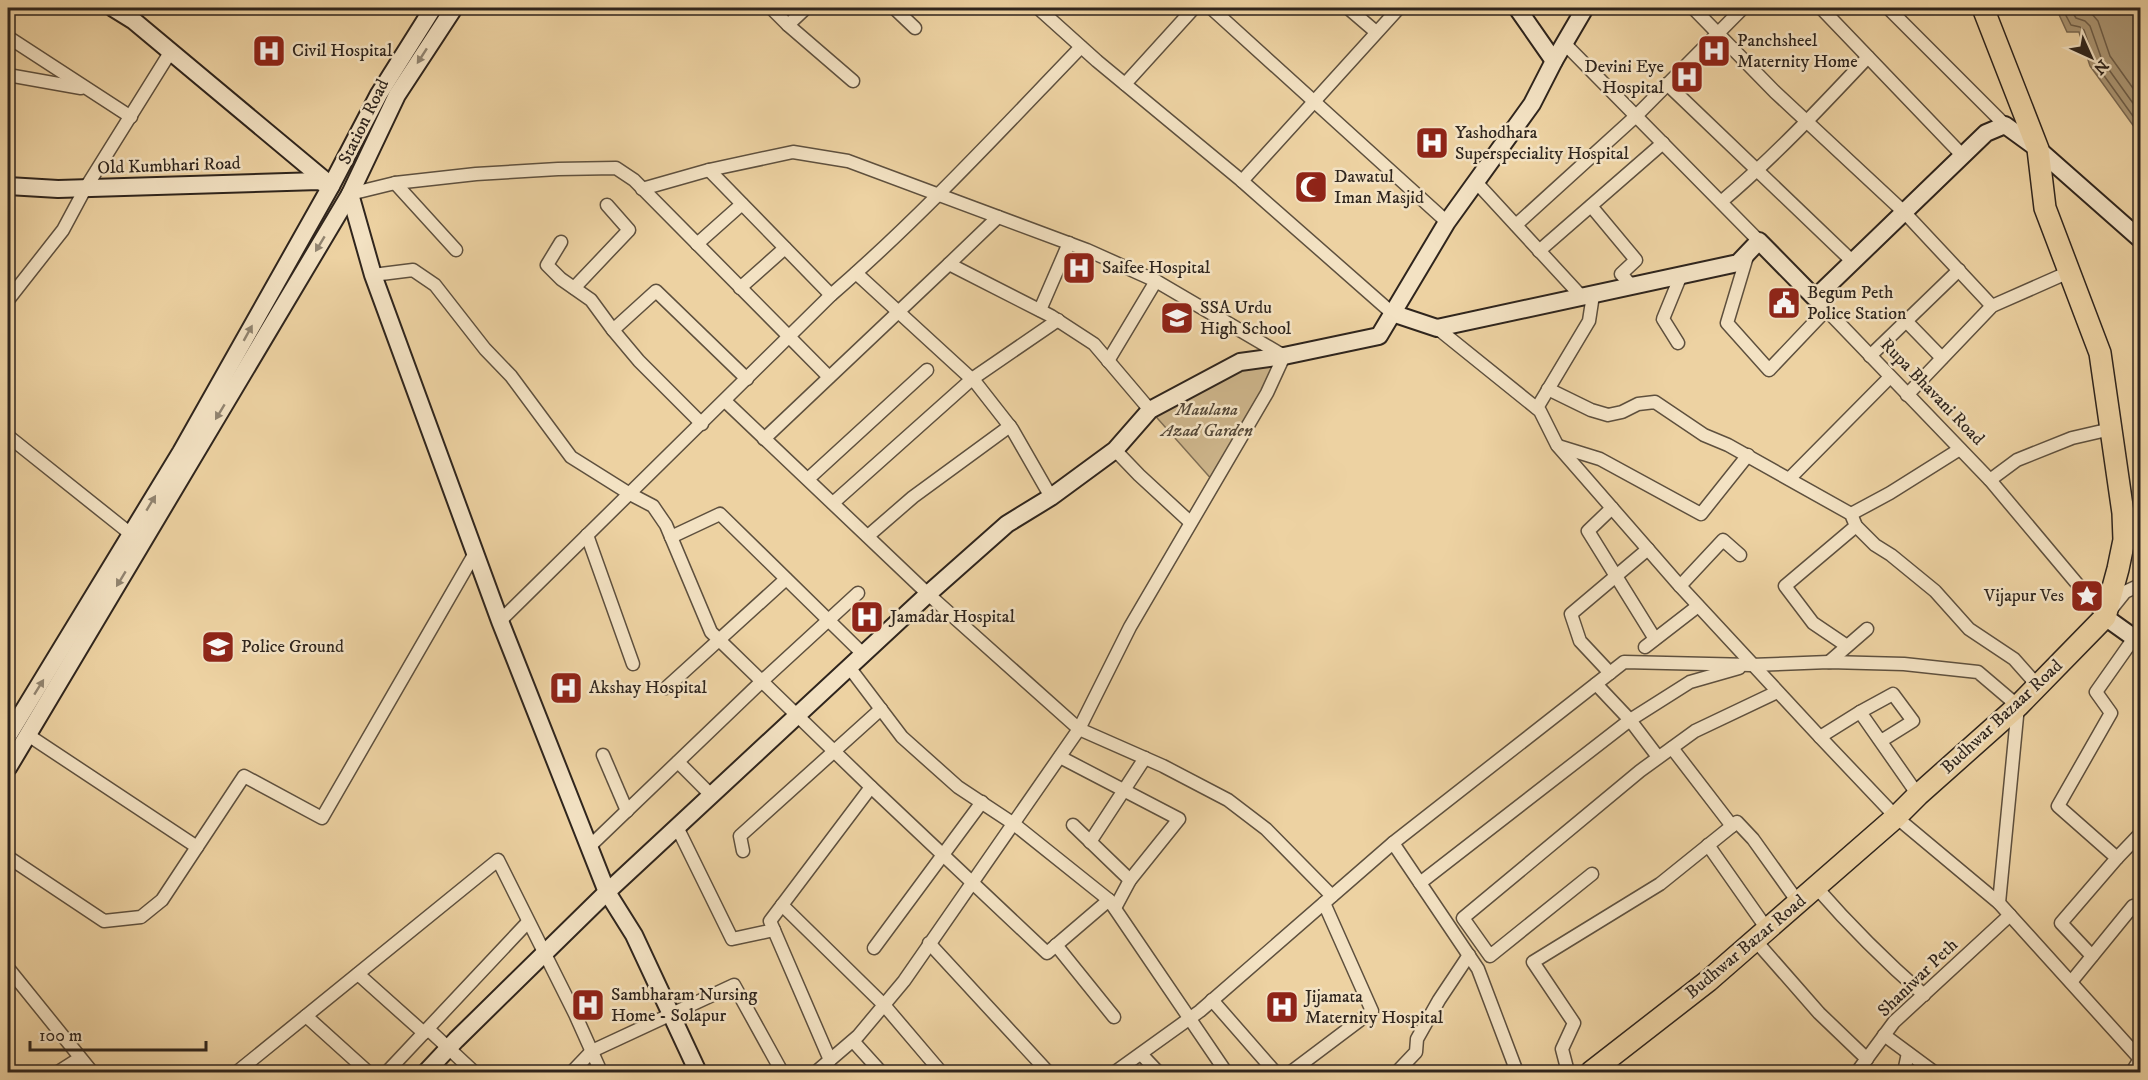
<svg xmlns="http://www.w3.org/2000/svg" width="2148" height="1080" font-family="'IM FELL DW Pica',serif">
<style>
.green{fill:#cdb58b;stroke:#7e6d54;stroke-width:1.5}
.water{fill:#ac9775;stroke:#7a6952;stroke-width:1.5}
.lines{fill:none;stroke-linecap:round;stroke-linejoin:round}
.shore{stroke:#6e5e49;stroke-width:1.5}
.street-casing{stroke:#5e503e;stroke-width:15}
.secondary-casing{stroke:#2f251d;stroke-width:20}
.highway-casing{stroke:#2f251d;stroke-width:24}
.street{stroke:#f3e2c3;stroke-width:12}
.secondary{stroke:#f3e2c3;stroke-width:16}
.highway{stroke:#edd2a2;stroke-width:21}
.oneway{fill:#918470}
.labels{text-anchor:middle;dominant-baseline:central;stroke-width:5;stroke-linejoin:round;paint-order:stroke}
.poi-label{font-size:18px;fill:#2f251d;stroke:#f3e2c3;text-anchor:start}
.street-label{font-size:18px;fill:#2f251d;stroke:#f3e2c3}
.park-label{font-size:18px;font-style:italic;fill:#564938;stroke:#f3e2c3}
</style>
<rect width="100%" height="100%" fill="#edd2a2"/>
<filter id="stains"><feTurbulence type="fractalNoise" baseFrequency=".00333" numOctaves="4"/><feColorMatrix values="0 0 0 0 .2 0 0 0 0 .09 0 0 0 0 .02 0 0 0 .5 -.17"/></filter>
<radialGradient id="worn" r=".72"><stop offset=".6" stop-color="#630" stop-opacity="0"/><stop offset="1" stop-color="#630" stop-opacity=".3"/></radialGradient>
<!-- green -->
<path class="green" d="M 1284,356 L 1214,482 L 1150,410 L 1240,362 Z"/>
<!-- water -->
<path class="water" d="M 2056,8 L 2140,8 L 2140,135 L 2090,66 L 2079,32 L 2067,32 Z"/>
<g class="lines">
<!-- shore -->
<g class="shore">
<path d="M 2062,8 L 2071,25 L 2080,27 L 2084,30 L 2095,63 L 2140,126"/>
<path d="M 2070,8 L 2076,18 L 2085,21 L 2090,26 L 2102,60 L 2140,113"/>
<path d="M 2080,8 L 2092,14 L 2098,21 L 2110,56 L 2140,98"/>
</g>
<defs>
<g id="street">
<path d="M 771,8 L 788,25 L 853,81"/>
<path d="M 894,8 L 915,28"/>
<path d="M 1038,8 L 1097,61 L 1242,181 L 1392,313"/>
<path d="M 1211,8 L 1447,222"/>
<path d="M 1348,8 L 1376,32"/>
<path d="M 1693,8 L 1775,92 L 1905,213 L 1992,306"/>
<path d="M 1821,8 L 1962,155"/>
<path d="M 1888,8 L 2005,125"/>
<path d="M 788,25 L 806,8"/>
<path d="M 8,37 L 131,117"/>
<path d="M 1564,43 L 1759,241"/>
<path d="M 8,75 L 81,88"/>
<path d="M 1125,84 L 1194,8"/>
<path d="M 1667,84 L 1853,262"/>
<path d="M 709,170 L 831,295"/>
<path d="M 1242,181 L 1399,8"/>
<path d="M 1476,182 L 1582,297"/>
<path d="M 395,183 L 456,250"/>
<path d="M 642,189 L 709,170 L 793,152 L 848,161 L 1087,250 L 1156,281 L 1284,356 L 1267,393 L 1130,627 L 1079,729 L 904,981 L 858,1036 L 816,1072"/>
<path d="M 350,194 L 395,183 L 476,174 L 558,169 L 616,168 L 634,180 L 829,377"/>
<path d="M 1721,202 C 1774,157 1821,107 1868,57"/>
<path d="M 1591,206 L 1636,260 L 1621,274 L 1632,286"/>
<path d="M 998,217 L 949,264 L 1051,316 L 1094,344 L 1150,410"/>
<path d="M 1516,225 L 1636,116 L 1743,8"/>
<path d="M 561,242 L 547,265 L 561,279 L 591,300 L 613,330"/>
<path d="M 697,244 L 742,204"/>
<path d="M 1539,251 L 1663,143"/>
<path d="M 1748,253 L 1727,323 L 1769,370 L 1826,310"/>
<path d="M 856,273 L 976,383 L 1012,429 L 1051,497"/>
<path d="M 373,275 L 413,270 L 435,285 L 485,349 L 511,376 L 571,457 L 630,494 L 653,506 L 666,525 L 711,632 L 871,787 L 1047,953 L 1109,900 L 1226,1072"/>
<path d="M 574,288 L 629,230 L 607,205"/>
<path d="M 740,288 L 785,248"/>
<path d="M 1815,298 L 1990,480 L 2105,617 L 2125,592 L 2140,585"/>
<path d="M 8,300 L 63,230 L 85,189 L 171,51"/>
<path d="M 1040,310 L 1069,243"/>
<path d="M 1906,321 L 1942,358"/>
<path d="M 1437,328 L 1540,411 L 1557,445 L 1680,586 L 1820,737 L 1896,817 L 1999,903 L 2140,1059"/>
<path d="M 1678,343 L 1663,319 L 1681,275"/>
<path d="M 1870,356 L 1959,270"/>
<path d="M 1108,361 L 1156,281"/>
<path d="M 1548,389 L 1591,410 L 1608,415 L 1622,412 L 1638,404 L 1655,402 L 1704,435 L 1728,445 L 1851,514 L 1856,526 L 1875,545 L 1891,555 L 1935,591 L 1969,629 L 2014,659 L 2038,686"/>
<path d="M 1907,395 L 1992,306 L 2069,272"/>
<path d="M 725,401 L 928,594 L 1079,729 L 1163,766 L 1228,800 L 1266,829 L 1332,896"/>
<path d="M 1537,408 L 1589,321 L 1593,295"/>
<path d="M 702,424 L 639,361 L 613,330 L 656,291 L 747,379"/>
<path d="M 8,436 L 132,535"/>
<path d="M 764,439 L 949,264"/>
<path d="M 1558,446 L 1600,459 L 1701,514 L 1748,455"/>
<path d="M 1115,450 L 1139,475 L 1190,522"/>
<path d="M 1790,478 L 1890,377"/>
<path d="M 808,479 L 927,370"/>
<path d="M 1990,480 L 2017,460 L 2072,438 L 2111,429"/>
<path d="M 833,503 L 972,379 L 1058,320"/>
<path d="M 1612,508 L 1588,531 L 1655,639"/>
<path d="M 1851,514 L 1890,493 L 1960,449"/>
<path d="M 587,535 L 633,664"/>
<path d="M 868,536 L 913,497 L 1010,426"/>
<path d="M 671,537 L 720,514 L 863,654"/>
<path d="M 1680,586 L 1723,540 L 1740,555"/>
<path d="M 500,621 L 831,295 C 920,218 1000,131 1081,47"/>
<path d="M 1847,646 L 1813,623 L 1785,586 L 1856,526"/>
<path d="M 1645,647 L 1698,606"/>
<path d="M 1829,662 L 1867,629"/>
<path d="M 849,667 L 902,737 L 958,787 L 1014,824 L 1109,900"/>
<path d="M 1610,673 L 1580,641 L 1571,614 L 1648,549"/>
<path d="M 1596,684 L 1630,720 L 1658,757"/>
<path d="M 666,688 L 786,579"/>
<path d="M 28,735 L 197,847 L 244,776 L 322,818 L 475,553"/>
<path d="M 1820,737 L 1860,712"/>
<path d="M 1881,741 L 1913,721 L 1893,694 L 1860,712 L 1918,795"/>
<path d="M 1672,748 L 1732,826"/>
<path d="M 603,755 L 627,811"/>
<path d="M 1060,757 L 1179,819 L 1130,880 L 1115,908"/>
<path d="M 678,762 L 711,795"/>
<path d="M 1073,825 L 1130,880"/>
<path d="M 677,827 L 732,939 L 774,930"/>
<path d="M 1090,842 L 1145,758"/>
<path d="M 1393,843 L 1478,969 L 1517,1072"/>
<path d="M 1708,845 L 1767,929"/>
<path d="M 589,847 L 761,682 L 858,593"/>
<path d="M 743,851 L 740,836 L 881,709"/>
<path d="M 8,857 L 104,921 L 141,917 L 162,900 L 197,847"/>
<path d="M 2117,858 L 2140,834"/>
<path d="M 1592,874 L 1490,956 L 1463,918 L 1640,771 L 1695,731 L 1777,692"/>
<path d="M 1420,883 L 1630,720 L 1690,682 L 1739,668"/>
<path d="M 1816,887 C 1850,926 1885,961 1924,995"/>
<path d="M 782,905 L 884,1005 L 941,1072"/>
<path d="M 1755,940 L 1819,1013 L 1867,1059"/>
<path d="M 929,943 L 1048,1072"/>
<path d="M 1056,945 L 1114,1017"/>
<path d="M 874,948 L 982,802"/>
<path d="M 2092,956 L 2061,923 L 2117,858 L 2058,806 L 2111,713 L 2096,692 L 2134,638"/>
<path d="M 8,968 L 92,1072"/>
<path d="M 358,974 L 424,1033"/>
<path d="M 2071,982 L 2133,906 L 2140,905"/>
<path d="M 1212,1000 L 1275,1072"/>
<path d="M 306,1016 L 368,1072"/>
<path d="M 428,1029 L 474,1072"/>
<path d="M 1884,1035 L 1934,1072"/>
<path d="M 853,1041 L 881,1072"/>
<path d="M 1141,1054 L 1158,1072"/>
<path d="M 830,1060 L 770,921 L 871,787"/>
<path d="M 58,1072 L 80,1058"/>
<path d="M 237,1072 L 498,860 L 575,1014 L 601,1072"/>
<path d="M 387,1072 L 528,922"/>
<path d="M 572,1072 L 592,1051 L 734,985 L 782,1072"/>
<path d="M 1115,1072 L 1200,1011 L 1393,843 L 1624,662 L 1751,665 L 1829,662 L 1904,664 L 1978,672 L 2018,706 L 1999,903"/>
<path d="M 1291,1072 L 1372,1011 L 1324,903"/>
<path d="M 1397,1072 L 1416,1052 L 1417,1039 L 1439,1000 L 1469,955"/>
<path d="M 1568,1072 L 1562,1049 L 1574,1023 L 1533,962 L 1660,884 L 1737,822 L 1753,839 L 1798,902"/>
<path d="M 1857,1072 L 1894,1022 L 2010,915"/>
<path d="M 1904,1072 L 1908,1053"/>
<path d="M 2132,1072 L 2140,1059"/>
</g>
<g id="secondary">
<path d="M 113,8 L 134,21 L 328,183"/>
<path d="M 1517,8 L 1554,61"/>
<path d="M 8,186 L 58,189 L 319,181 L 331,186"/>
<path d="M 350,194 L 373,275 L 500,621 L 607,892 L 634,935 L 698,1072"/>
<path d="M 1392,313 L 1437,328 L 1738,263 L 1759,241 L 1815,298 L 1986,133 L 2005,125 L 2038,149 L 2140,239"/>
<path d="M 2105,617 L 2140,642"/>
<path d="M 8,736 L 181,452 L 331,186 L 379,94 L 433,8"/>
<path d="M 8,768 L 350,194 L 397,95 L 454,8"/>
<path d="M 426,1072 L 456,1040 L 607,892 L 928,594 L 1007,524 L 1051,497 L 1115,450 L 1150,410 L 1240,362 L 1284,356 L 1379,336 L 1447,222 L 1532,104 L 1554,61 L 1585,8"/>
</g>
<path id="highway" d="M 1591,1072 L 1708,981 L 1896,817 L 1918,795 L 2018,706 L 2105,617 L 2118,569 L 2124,540 L 2123,513 L 2100,353 L 2045,208 L 2038,149 L 1983,8"/>
</defs>
<!-- street casing -->
<use href="#street" class="street-casing"/>
<!-- secondary casing -->
<use href="#secondary" class="secondary-casing"/>
<!-- highway casing -->
<use href="#highway" class="highway-casing"/>
<!-- street -->
<use href="#street" class="street"/>
<!-- secondary -->
<use href="#secondary" class="secondary"/>
<!-- highway -->
<use href="#highway" class="highway"/>
</g>
<!-- one-way arrows -->
<defs><path id="oneway-solid" d="M-6-.8H1V-3.2L6.5 0L1 3.2V.8H-6Z" transform="scale(1.5)"/></defs>
<g class="oneway">
<use href="#oneway-solid" transform="translate(422 56) rotate(123)"/>
<use href="#oneway-solid" transform="translate(320 244) rotate(121)"/>
<use href="#oneway-solid" transform="translate(248 333) rotate(-61)"/>
<use href="#oneway-solid" transform="translate(220 412) rotate(121)"/>
<use href="#oneway-solid" transform="translate(151 503) rotate(-59)"/>
<use href="#oneway-solid" transform="translate(121 579) rotate(121)"/>
<use href="#oneway-solid" transform="translate(39 687) rotate(-58)"/>
</g>
<!-- icons -->
<defs>
<symbol id="hospital-square" viewBox="-11 -11 22 22"><rect x="-9" y="-9" width="18" height="18" rx="4" fill="#8f2418" stroke="#f3e2c3"/><path d="M-5-5h3v3.5h4V-5h3V5h-3V1.5h-4V5h-3Z" fill="#fff"/></symbol>
<symbol id="mosque-square" viewBox="-11 -11 22 22"><rect x="-9" y="-9" width="18" height="18" rx="4" fill="#8f2418" stroke="#f3e2c3"/><path d="M3.5-4.9A6 6 0 1 0 3.5 4.9A5 5 0 1 1 3.5-4.9Z" fill="#fff"/></symbol>
<symbol id="civic-square" viewBox="-11 -11 22 22"><rect x="-9" y="-9" width="18" height="18" rx="4" fill="#8f2418" stroke="#f3e2c3"/><path d="M-.6-6.5H3V-4.5H.6V-3L4-1V1h2V6H-6V1h2V-1L-.6-3ZM-1.2 2.5V6h2.4V2.5Z" fill="#fff"/></symbol>
<symbol id="school-square" viewBox="-11 -11 22 22"><rect x="-9" y="-9" width="18" height="18" rx="4" fill="#8f2418" stroke="#f3e2c3"/><path d="M0-5L7-2L0 1L-7-2ZM-4 1L0 2.5L4 1V4Q0 6-4 4Z" fill="#fff"/></symbol>
<symbol id="sight-square" viewBox="-11 -11 22 22"><rect x="-9" y="-9" width="18" height="18" rx="4" fill="#8f2418" stroke="#f3e2c3"/><path d="M0-6L1.8-2.2L6-1.7L2.9 1.2L3.7 5.4L0 3.3L-3.7 5.4L-2.9 1.2L-6-1.7L-1.8-2.2Z" fill="#fff"/></symbol>
</defs>
<g fill-rule="evenodd">
<use href="#hospital-square" x="250" y="32" width="38" height="38"/>
<use href="#hospital-square" x="1695" y="32" width="38" height="38"/>
<use href="#hospital-square" x="1668" y="58" width="38" height="38"/>
<use href="#hospital-square" x="1413" y="124" width="38" height="38"/>
<use href="#mosque-square" x="1292" y="168" width="38" height="38"/>
<use href="#hospital-square" x="1060" y="249" width="38" height="38"/>
<use href="#civic-square" x="1765" y="284" width="38" height="38"/>
<use href="#school-square" x="1158" y="299" width="38" height="38"/>
<use href="#sight-square" x="2068" y="577" width="38" height="38"/>
<use href="#hospital-square" x="848" y="598" width="38" height="38"/>
<use href="#school-square" x="199" y="628" width="38" height="38"/>
<use href="#hospital-square" x="547" y="669" width="38" height="38"/>
<use href="#hospital-square" x="569" y="986" width="38" height="38"/>
<use href="#hospital-square" x="1263" y="988" width="38" height="38"/>
</g>
<g class="labels">
<!-- poi labels -->
<g class="poi-label">
<text x="1737" y="41">Panchsheel<tspan x="1737" dy="21">Maternity Home</tspan></text>
<text x="292" y="51">Civil Hospital</text>
<text x="1664" y="67" text-anchor="end">Devini Eye<tspan x="1664" dy="21">Hospital</tspan></text>
<text x="1455" y="133">Yashodhara<tspan x="1455" dy="21">Superspeciality Hospital</tspan></text>
<text x="1334" y="177">Dawatul<tspan x="1334" dy="21">Iman Masjid</tspan></text>
<text x="1102" y="268">Saifee Hospital</text>
<text x="1807" y="293">Begum Peth<tspan x="1807" dy="21">Police Station</tspan></text>
<text x="1200" y="308">SSA Urdu<tspan x="1200" dy="21">High School</tspan></text>
<text x="2064" y="596" text-anchor="end">Vijapur Ves</text>
<text x="890" y="617">Jamadar Hospital</text>
<text x="241" y="647">Police Ground</text>
<text x="589" y="688">Akshay Hospital</text>
<text x="611" y="995">Sambharam Nursing<tspan x="611" dy="21">Home - Solapur</tspan></text>
<text x="1305" y="997">Jijamata<tspan x="1305" dy="21">Maternity Hospital</tspan></text>
</g>
<!-- street labels -->
<g class="street-label">
<text transform="translate(364 122) rotate(-64)">Station Road</text>
<text transform="translate(169 166) rotate(-2)">Old Kumbhari Road</text>
<text transform="translate(1932 392) rotate(46)">Rupa Bhavani Road</text>
<text transform="translate(2002 717) rotate(-43)">Budhwar Bazaar Road</text>
<text transform="translate(1746 947) rotate(-40)">Budhwar Bazar Road</text>
<text transform="translate(1918 978) rotate(-44)">Shaniwar Peth</text>
</g>
<!-- park labels -->
<g class="park-label">
<text x="1207" y="410">Maulana<tspan x="1207" dy="21">Azad Garden</tspan></text>
</g>
</g>
<!-- margin -->
<rect width="2148" height="1080" fill="none" stroke="#edd2a2" stroke-width="30"/>
<rect x="9" y="9" width="2130" height="1062" fill="none" stroke="#2f251d" stroke-width="3"/>
<rect x="15" y="15" width="2118" height="1050" fill="none" stroke="#2f251d" stroke-width="1.5"/>
<!-- north arrow -->
<g transform="translate(2091 57) rotate(135)" stroke="#f3e2c3" stroke-width="4.5" paint-order="stroke">
<path d="M0-4.5L10 22L0 15L-10 22Z" fill="#2f251d"/>
<text y="-9" font-size="16" font-weight="bold" text-anchor="middle" fill="#2f251d">N</text>
</g>
<!-- scale -->
<path d="M30 1041v9h176v-9" fill="none" stroke="#2f251d" stroke-width="3"/>
<text x="39" y="1041" font-size="18" fill="#2f251d" stroke="#f3e2c3" stroke-width="4.5" paint-order="stroke">100 m</text>
<rect width="100%" height="100%" filter="url(#stains)"/>
<rect width="100%" height="100%" fill="url(#worn)"/>
</svg>
